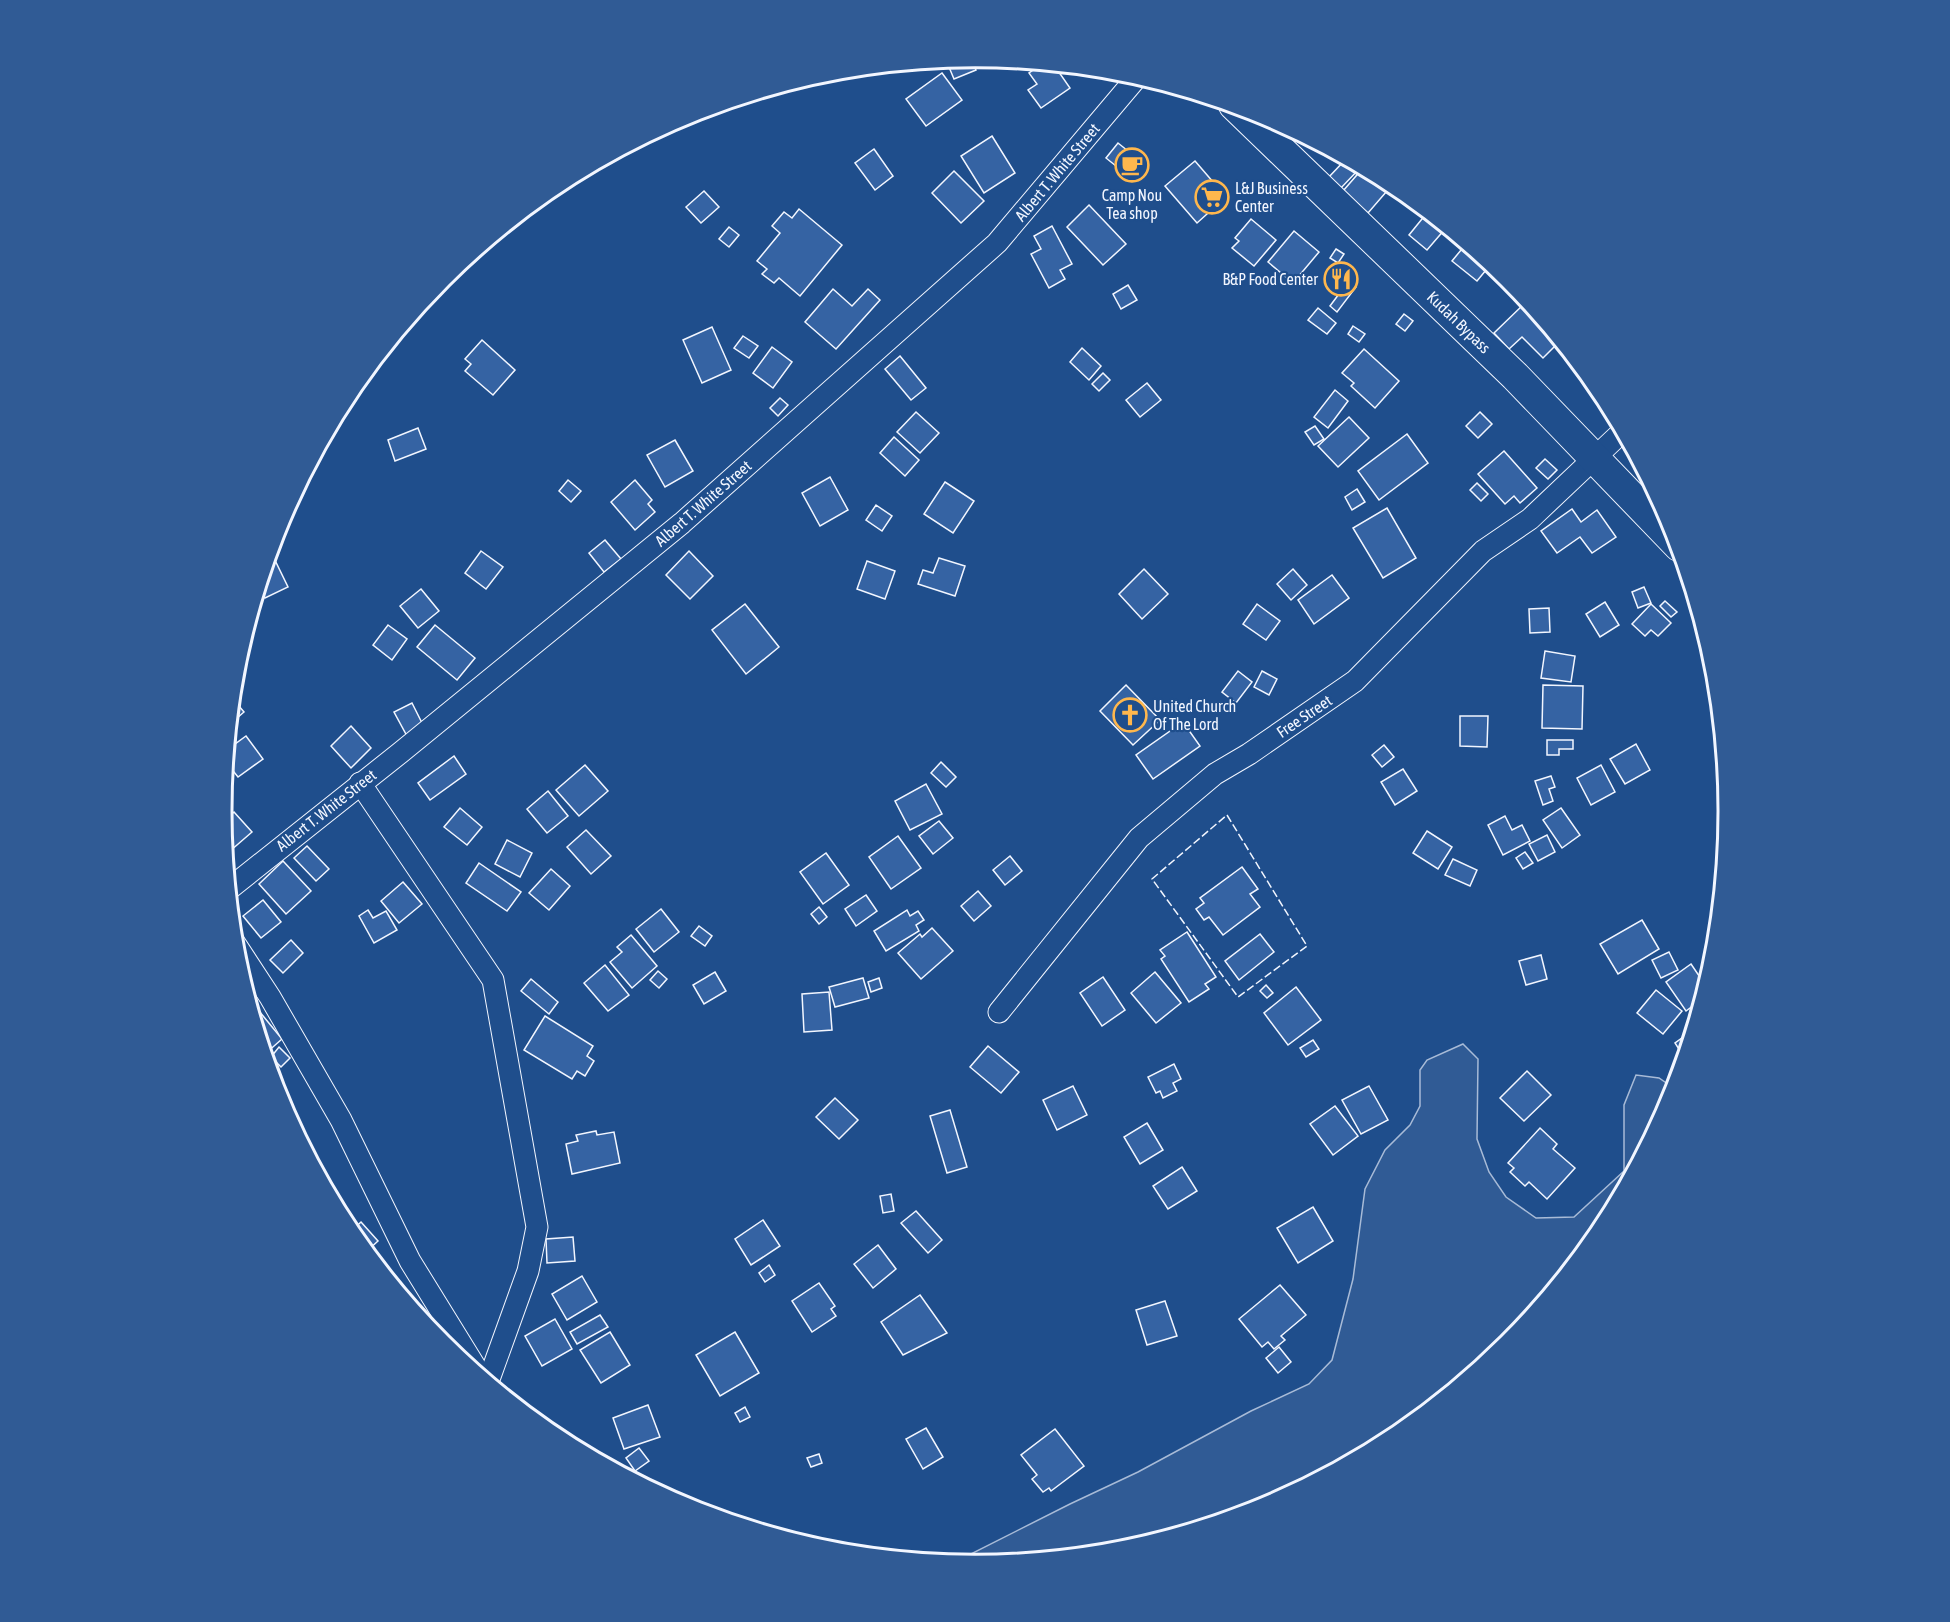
<svg xmlns="http://www.w3.org/2000/svg" width="1950" height="1622" font-family="'Asap Condensed',sans-serif">
<style>
.built{fill:#305b95;stroke:#a8bbd7;stroke-width:1.5}
.building{fill:#3563a3;stroke:#f2f6ff;stroke-width:1.5}
.lines{fill:none;stroke-linecap:round;stroke-linejoin:round}
.street-casing{stroke:#f2f6ff;stroke-width:23}
.secondary-casing{stroke:#f2f6ff;stroke-width:32}
.street{stroke:#1f4e8c;stroke-width:21}
.secondary{stroke:#1f4e8c;stroke-width:30}
.fence{stroke:#f2f6ff;stroke-width:1.5;stroke-dasharray:8 3;stroke-linecap:butt}
.labels{text-anchor:middle;dominant-baseline:central;stroke-width:4.5;stroke-linejoin:round;paint-order:stroke}
.street-label{font-size:16px;fill:#f2f6ff;stroke:#1f4e8c}
.poi-label{font-size:16px;fill:#f2f6ff;stroke:#1f4e8c;text-anchor:start}
.rim{fill:none;stroke:#f2f6ff;stroke-width:3}
</style>
<rect width="100%" height="100%" fill="#1f4e8c"/>
<!-- built -->
<path class="built" d="M 1463,1044 L 1478,1059 L 1477,1139 L 1489,1172 L 1506,1197 L 1536,1218 L 1574,1217 L 1624,1171 L 1624,1105 L 1636,1075 L 1659,1078 L 1675,1089 L 1671,1100 L 1602,1230 L 1508,1344 L 1394,1438 L 1263,1508 L 1122,1551 L 975,1565 L 953,1563 L 1070,1504 L 1138,1472 L 1251,1411 L 1309,1384 L 1332,1360 L 1353,1279 L 1365,1189 L 1385,1150 L 1410,1125 L 1420,1106 L 1420,1070 L 1427,1060 Z"/>
<!-- building -->
<g class="building">
<path d="M 971,57 L 976,70 L 954,79 L 946,60 Z"/>
<path d="M 1042,64 L 1054,65 L 1070,88 L 1041,108 L 1028,90 L 1037,84 L 1029,73 Z"/>
<path d="M 942,73 L 962,100 L 926,126 L 906,99 Z"/>
<path d="M 1281,124 L 1302,135 L 1294,141 Z"/>
<path d="M 992,136 L 1015,173 L 984,193 L 961,156 Z"/>
<path d="M 1118,143 L 1143,163 L 1131,178 L 1106,158 Z"/>
<path d="M 874,149 L 893,176 L 875,190 L 855,163 Z"/>
<path d="M 1346,159 L 1361,167 L 1340,189 L 1328,178 Z"/>
<path d="M 1195,161 L 1226,197 L 1197,223 L 1165,186 Z"/>
<path d="M 1363,168 L 1393,184 L 1368,213 L 1343,191 Z"/>
<path d="M 954,171 L 984,201 L 961,223 L 932,193 Z"/>
<path d="M 704,191 L 719,207 L 701,223 L 686,207 Z"/>
<path d="M 1089,205 L 1126,244 L 1103,265 L 1067,227 Z"/>
<path d="M 799,209 L 842,245 L 800,296 L 779,278 L 774,283 L 762,274 L 767,269 L 757,261 L 780,233 L 772,226 L 784,212 L 792,218 Z"/>
<path d="M 1426,214 L 1445,229 L 1427,250 L 1409,235 Z"/>
<path d="M 1251,219 L 1276,240 L 1254,266 L 1232,248 L 1239,241 L 1235,238 Z"/>
<path d="M 1052,226 L 1072,264 L 1060,270 L 1065,279 L 1049,288 L 1031,254 L 1041,249 L 1034,236 Z"/>
<path d="M 729,227 L 739,235 L 729,247 L 719,239 Z"/>
<path d="M 1294,231 L 1319,252 L 1293,283 L 1268,262 Z"/>
<path d="M 1466,244 L 1491,264 L 1477,281 L 1452,261 Z"/>
<path d="M 1336,249 L 1344,254 L 1338,263 L 1330,258 Z"/>
<path d="M 1339,274 L 1356,287 L 1337,312 L 1330,306 L 1345,286 L 1335,279 Z"/>
<path d="M 1128,285 L 1137,300 L 1121,309 L 1113,294 Z"/>
<path d="M 833,289 L 852,306 L 868,289 L 880,300 L 836,349 L 805,322 Z"/>
<path d="M 1525,303 L 1560,341 L 1543,358 L 1522,337 L 1509,349 L 1494,333 Z"/>
<path d="M 1318,308 L 1336,323 L 1327,334 L 1308,320 Z"/>
<path d="M 1404,314 L 1413,321 L 1405,331 L 1396,324 Z"/>
<path d="M 1353,326 L 1365,334 L 1359,342 L 1348,334 Z"/>
<path d="M 712,327 L 731,370 L 702,383 L 683,340 Z"/>
<path d="M 743,336 L 758,346 L 749,358 L 734,348 Z"/>
<path d="M 482,340 L 515,370 L 493,395 L 465,371 L 471,364 L 465,359 Z"/>
<path d="M 772,347 L 792,362 L 773,388 L 753,373 Z"/>
<path d="M 1082,348 L 1101,366 L 1089,380 L 1070,362 Z"/>
<path d="M 1364,349 L 1399,381 L 1375,408 L 1351,386 L 1354,383 L 1342,373 Z"/>
<path d="M 900,356 L 926,388 L 911,400 L 885,369 Z"/>
<path d="M 1103,373 L 1110,380 L 1099,391 L 1092,384 Z"/>
<path d="M 1147,383 L 1161,400 L 1140,417 L 1126,400 Z"/>
<path d="M 1335,390 L 1348,401 L 1328,428 L 1314,417 Z"/>
<path d="M 780,398 L 788,405 L 778,416 L 770,408 Z"/>
<path d="M 916,412 L 939,433 L 920,453 L 897,432 Z"/>
<path d="M 1480,412 L 1492,424 L 1478,438 L 1466,426 Z"/>
<path d="M 1349,417 L 1369,438 L 1338,467 L 1318,446 Z"/>
<path d="M 1315,426 L 1324,439 L 1314,445 L 1305,432 Z"/>
<path d="M 418,428 L 426,449 L 395,461 L 388,440 Z"/>
<path d="M 1407,434 L 1428,463 L 1379,500 L 1358,471 Z"/>
<path d="M 894,437 L 919,460 L 905,476 L 880,453 Z"/>
<path d="M 675,440 L 693,471 L 665,487 L 647,455 Z"/>
<path d="M 1504,451 L 1537,488 L 1520,503 L 1514,496 L 1505,504 L 1478,474 Z"/>
<path d="M 1545,459 L 1557,470 L 1548,479 L 1536,468 Z"/>
<path d="M 830,477 L 848,510 L 820,526 L 802,493 Z"/>
<path d="M 568,480 L 581,491 L 571,502 L 559,491 Z"/>
<path d="M 635,480 L 652,500 L 648,504 L 655,512 L 635,530 L 611,502 Z"/>
<path d="M 945,482 L 974,501 L 953,533 L 924,514 Z"/>
<path d="M 1477,483 L 1488,494 L 1481,501 L 1470,490 Z"/>
<path d="M 1357,489 L 1365,502 L 1352,510 L 1345,497 Z"/>
<path d="M 876,505 L 892,516 L 882,531 L 866,520 Z"/>
<path d="M 1387,508 L 1416,558 L 1383,578 L 1353,528 Z"/>
<path d="M 1572,509 L 1581,522 L 1597,510 L 1616,537 L 1592,553 L 1580,537 L 1557,553 L 1541,531 Z"/>
<path d="M 605,540 L 621,559 L 604,572 L 589,553 Z"/>
<path d="M 270,550 L 288,587 L 265,598 L 259,586 Z"/>
<path d="M 481,551 L 503,567 L 486,589 L 465,573 Z"/>
<path d="M 689,551 L 713,576 L 690,599 L 666,575 Z"/>
<path d="M 939,558 L 965,566 L 955,596 L 918,584 L 923,570 L 933,573 Z"/>
<path d="M 867,561 L 895,571 L 885,599 L 857,589 Z"/>
<path d="M 1144,569 L 1168,594 L 1142,619 L 1119,594 Z"/>
<path d="M 1293,569 L 1307,585 L 1291,600 L 1277,584 Z"/>
<path d="M 1332,575 L 1349,598 L 1314,624 L 1298,600 Z"/>
<path d="M 1644,587 L 1651,603 L 1638,608 L 1632,592 Z"/>
<path d="M 421,589 L 439,611 L 418,628 L 400,606 Z"/>
<path d="M 1665,601 L 1677,612 L 1671,617 L 1660,606 Z"/>
<path d="M 1605,602 L 1619,625 L 1600,637 L 1586,614 Z"/>
<path d="M 745,604 L 779,647 L 746,674 L 712,630 Z"/>
<path d="M 1257,604 L 1280,621 L 1266,640 L 1243,624 Z"/>
<path d="M 1651,604 L 1671,623 L 1658,636 L 1651,630 L 1645,636 L 1632,624 Z"/>
<path d="M 1549,608 L 1550,632 L 1530,633 L 1529,609 Z"/>
<path d="M 388,625 L 407,639 L 392,660 L 373,645 Z"/>
<path d="M 435,625 L 475,658 L 457,680 L 417,647 Z"/>
<path d="M 1545,651 L 1575,656 L 1571,682 L 1541,678 Z"/>
<path d="M 1238,671 L 1252,682 L 1236,703 L 1222,692 Z"/>
<path d="M 1262,671 L 1277,679 L 1269,695 L 1254,687 Z"/>
<path d="M 1126,685 L 1160,720 L 1133,745 L 1100,711 Z"/>
<path d="M 1543,685 L 1583,686 L 1582,729 L 1542,728 Z"/>
<path d="M 232,698 L 244,712 L 229,725 Z"/>
<path d="M 412,703 L 424,727 L 407,736 L 394,712 Z"/>
<path d="M 1460,716 L 1488,716 L 1487,747 L 1460,746 Z"/>
<path d="M 1183,722 L 1200,746 L 1153,779 L 1136,755 Z"/>
<path d="M 351,726 L 371,748 L 351,768 L 331,746 Z"/>
<path d="M 246,736 L 263,759 L 238,777 L 226,762 L 227,750 Z"/>
<path d="M 1547,740 L 1573,740 L 1573,749 L 1559,749 L 1559,755 L 1547,755 Z"/>
<path d="M 1636,744 L 1650,770 L 1625,784 L 1610,759 Z"/>
<path d="M 1384,745 L 1394,757 L 1382,767 L 1372,755 Z"/>
<path d="M 454,756 L 466,774 L 430,800 L 418,783 Z"/>
<path d="M 941,762 L 956,777 L 946,787 L 931,773 Z"/>
<path d="M 585,765 L 608,791 L 579,816 L 556,790 Z"/>
<path d="M 1601,765 L 1615,792 L 1591,805 L 1577,778 Z"/>
<path d="M 1403,769 L 1417,791 L 1395,805 L 1381,782 Z"/>
<path d="M 1551,776 L 1555,787 L 1549,789 L 1553,801 L 1543,805 L 1535,781 Z"/>
<path d="M 926,784 L 942,814 L 910,830 L 895,801 Z"/>
<path d="M 548,791 L 568,816 L 547,833 L 527,809 Z"/>
<path d="M 460,808 L 482,827 L 467,845 L 444,827 Z"/>
<path d="M 1561,808 L 1580,835 L 1562,848 L 1543,820 Z"/>
<path d="M 234,812 L 252,832 L 230,851 L 224,845 L 222,823 Z"/>
<path d="M 1505,816 L 1512,830 L 1522,825 L 1530,841 L 1503,855 L 1488,825 Z"/>
<path d="M 939,821 L 953,838 L 933,854 L 919,836 Z"/>
<path d="M 586,830 L 611,856 L 591,874 L 567,847 Z"/>
<path d="M 1427,831 L 1452,847 L 1438,869 L 1413,853 Z"/>
<path d="M 1547,835 L 1555,852 L 1538,861 L 1529,844 Z"/>
<path d="M 898,836 L 921,868 L 891,889 L 869,857 Z"/>
<path d="M 507,840 L 532,853 L 520,877 L 495,864 Z"/>
<path d="M 307,846 L 329,869 L 316,881 L 294,858 Z"/>
<path d="M 1525,852 L 1533,863 L 1523,869 L 1516,858 Z"/>
<path d="M 826,853 L 849,885 L 823,904 L 800,872 Z"/>
<path d="M 1010,856 L 1022,871 L 1005,885 L 993,870 Z"/>
<path d="M 1453,859 L 1477,870 L 1470,886 L 1445,875 Z"/>
<path d="M 283,861 L 311,891 L 286,914 L 259,884 Z"/>
<path d="M 479,863 L 521,892 L 507,911 L 466,883 Z"/>
<path d="M 1242,867 L 1258,889 L 1250,894 L 1260,907 L 1223,935 L 1209,917 L 1204,920 L 1196,909 L 1204,903 L 1200,898 Z"/>
<path d="M 551,869 L 570,886 L 549,910 L 529,893 Z"/>
<path d="M 403,882 L 422,904 L 399,923 L 381,901 Z"/>
<path d="M 978,891 L 991,906 L 974,921 L 961,906 Z"/>
<path d="M 866,895 L 877,911 L 856,926 L 845,909 Z"/>
<path d="M 263,900 L 281,922 L 261,938 L 243,916 Z"/>
<path d="M 819,907 L 827,917 L 819,924 L 811,914 Z"/>
<path d="M 661,909 L 679,932 L 654,952 L 636,929 Z"/>
<path d="M 368,910 L 373,918 L 386,911 L 397,930 L 374,943 L 359,916 Z"/>
<path d="M 907,910 L 910,916 L 918,911 L 924,920 L 916,925 L 919,931 L 886,951 L 874,931 Z"/>
<path d="M 1642,920 L 1659,949 L 1618,974 L 1600,944 Z"/>
<path d="M 699,926 L 712,936 L 705,946 L 691,936 Z"/>
<path d="M 932,928 L 953,951 L 921,979 L 898,953 L 920,934 L 922,937 Z"/>
<path d="M 1187,932 L 1216,977 L 1205,984 L 1209,989 L 1189,1002 L 1161,959 L 1165,956 L 1160,950 Z"/>
<path d="M 1260,934 L 1274,952 L 1239,980 L 1225,961 Z"/>
<path d="M 631,935 L 657,966 L 632,988 L 610,962 L 622,952 L 617,947 Z"/>
<path d="M 291,940 L 303,953 L 283,973 L 270,960 Z"/>
<path d="M 1669,952 L 1678,970 L 1661,978 L 1652,960 Z"/>
<path d="M 1541,955 L 1547,979 L 1526,985 L 1519,961 Z"/>
<path d="M 1691,964 L 1706,986 L 1702,999 L 1686,1011 L 1666,982 Z"/>
<path d="M 605,965 L 629,995 L 608,1011 L 584,983 Z"/>
<path d="M 658,971 L 667,979 L 659,988 L 650,980 Z"/>
<path d="M 715,972 L 726,991 L 704,1004 L 693,985 Z"/>
<path d="M 1155,972 L 1181,1003 L 1156,1023 L 1131,993 Z"/>
<path d="M 1103,977 L 1125,1010 L 1102,1026 L 1080,993 Z"/>
<path d="M 863,978 L 869,998 L 835,1007 L 829,987 Z"/>
<path d="M 879,978 L 882,988 L 871,992 L 868,982 Z"/>
<path d="M 531,979 L 558,1002 L 549,1014 L 521,991 Z"/>
<path d="M 1266,985 L 1273,993 L 1267,998 L 1260,991 Z"/>
<path d="M 1296,987 L 1321,1020 L 1288,1045 L 1264,1013 Z"/>
<path d="M 1656,990 L 1682,1011 L 1663,1034 L 1637,1013 Z"/>
<path d="M 829,992 L 832,1030 L 804,1032 L 802,994 Z"/>
<path d="M 259,1011 L 282,1039 L 265,1054 L 253,1016 Z"/>
<path d="M 545,1016 L 593,1046 L 587,1056 L 594,1061 L 585,1076 L 577,1071 L 572,1079 L 524,1050 Z"/>
<path d="M 1692,1031 L 1684,1057 L 1675,1043 Z"/>
<path d="M 1313,1040 L 1319,1049 L 1306,1057 L 1300,1048 Z"/>
<path d="M 988,1046 L 1019,1072 L 1001,1093 L 970,1067 Z"/>
<path d="M 279,1047 L 290,1058 L 281,1067 L 271,1057 Z"/>
<path d="M 1174,1064 L 1181,1079 L 1173,1083 L 1177,1091 L 1163,1098 L 1160,1091 L 1156,1093 L 1148,1077 Z"/>
<path d="M 1527,1071 L 1551,1095 L 1524,1121 L 1500,1098 Z"/>
<path d="M 1073,1086 L 1087,1115 L 1057,1130 L 1043,1100 Z"/>
<path d="M 1369,1086 L 1388,1120 L 1361,1134 L 1342,1100 Z"/>
<path d="M 835,1098 L 858,1120 L 839,1139 L 816,1117 Z"/>
<path d="M 1335,1106 L 1358,1136 L 1333,1155 L 1310,1124 Z"/>
<path d="M 950,1110 L 967,1167 L 947,1173 L 930,1116 Z"/>
<path d="M 1147,1123 L 1163,1150 L 1140,1164 L 1124,1137 Z"/>
<path d="M 1540,1128 L 1557,1144 L 1553,1149 L 1575,1168 L 1547,1199 L 1529,1182 L 1525,1186 L 1510,1172 L 1514,1168 L 1508,1163 Z"/>
<path d="M 596,1131 L 597,1135 L 614,1132 L 620,1163 L 572,1174 L 566,1144 L 578,1141 L 576,1135 Z"/>
<path d="M 1182,1167 L 1197,1191 L 1168,1209 L 1153,1186 Z"/>
<path d="M 891,1194 L 894,1211 L 883,1213 L 880,1196 Z"/>
<path d="M 1313,1207 L 1333,1241 L 1298,1263 L 1277,1228 Z"/>
<path d="M 916,1211 L 942,1240 L 928,1253 L 901,1223 Z"/>
<path d="M 763,1220 L 780,1246 L 751,1265 L 735,1239 Z"/>
<path d="M 361,1222 L 378,1241 L 366,1252 L 350,1232 Z"/>
<path d="M 573,1237 L 575,1261 L 547,1263 L 546,1239 Z"/>
<path d="M 878,1245 L 896,1269 L 873,1288 L 854,1264 Z"/>
<path d="M 769,1265 L 775,1275 L 765,1282 L 759,1273 Z"/>
<path d="M 582,1276 L 597,1302 L 567,1320 L 552,1294 Z"/>
<path d="M 819,1283 L 835,1306 L 831,1309 L 836,1316 L 812,1332 L 792,1301 Z"/>
<path d="M 1280,1285 L 1306,1315 L 1281,1336 L 1285,1340 L 1274,1349 L 1268,1342 L 1262,1347 L 1239,1319 Z"/>
<path d="M 920,1295 L 947,1333 L 903,1355 L 881,1322 Z"/>
<path d="M 1165,1301 L 1177,1336 L 1147,1345 L 1136,1310 Z"/>
<path d="M 600,1315 L 608,1327 L 577,1344 L 570,1332 Z"/>
<path d="M 555,1319 L 572,1349 L 542,1366 L 525,1336 Z"/>
<path d="M 610,1332 L 630,1365 L 601,1383 L 580,1350 Z"/>
<path d="M 735,1332 L 759,1373 L 720,1396 L 696,1355 Z"/>
<path d="M 1279,1347 L 1291,1362 L 1278,1373 L 1266,1358 Z"/>
<path d="M 648,1405 L 660,1437 L 624,1449 L 613,1418 Z"/>
<path d="M 745,1407 L 750,1417 L 740,1422 L 735,1413 Z"/>
<path d="M 926,1428 L 943,1457 L 923,1469 L 906,1439 Z"/>
<path d="M 1055,1429 L 1084,1466 L 1051,1491 L 1049,1488 L 1043,1492 L 1032,1479 L 1037,1475 L 1021,1455 Z"/>
<path d="M 639,1448 L 649,1461 L 635,1471 L 626,1458 Z"/>
<path d="M 819,1454 L 822,1463 L 811,1467 L 807,1458 Z"/>
</g>
<g class="lines">
<defs>
<g id="street">
<path d="M 360,783 L 493,980 L 537,1227 L 528,1271 L 488,1382"/>
<path d="M 229,889 L 400,753 L 682,523 L 997,243 L 1138,76"/>
<path d="M 234,942 L 270,997 L 341,1120 L 410,1261 L 481,1376"/>
<path d="M 999,1012 L 1139,838 L 1215,774 L 1249,754 L 1355,681 L 1483,551 L 1530,519 L 1623,431"/>
</g>
<path id="secondary" d="M 1234,105 L 1515,376 L 1679,546"/>
</defs>
<!-- street casing -->
<use href="#street" class="street-casing"/>
<!-- secondary casing -->
<use href="#secondary" class="secondary-casing"/>
<!-- street -->
<use href="#street" class="street"/>
<!-- secondary -->
<use href="#secondary" class="secondary"/>
<!-- fence -->
<path class="fence" d="M 1227,815 L 1307,946 L 1238,997 L 1152,879 Z"/>
</g>
<!-- icons -->
<defs>
<symbol id="cafe-ring" viewBox="-11 -11 22 22"><circle r="9.5" fill="#1f4e8c" stroke="#ffb74d" stroke-width="1.5"/><path d="M-5.5-4.5H6V0H3Q3 3.5 0 3.5H-2.5Q-5.5 3.5-5.5 0ZM3-3.2v2h1.7v-2ZM-6 4.5H4V6H-6Z" fill="#ffb74d"/></symbol>
<symbol id="supermarket-ring" viewBox="-11 -11 22 22"><circle r="9.5" fill="#1f4e8c" stroke="#ffb74d" stroke-width="1.5"/><path d="M-6-5.5h2.5l.6 2H6L4.5 2H-2.5L-4.4-4H-6ZM-1.5 3.2a1.3 1.3 0 1 0 .1 0ZM3 3.2a1.3 1.3 0 1 0 .1 0Z" fill="#ffb74d"/></symbol>
<symbol id="restaurant-ring" viewBox="-11 -11 22 22"><circle r="9.5" fill="#1f4e8c" stroke="#ffb74d" stroke-width="1.5"/><path d="M-5-6h1v4h1v-4h1v4h1v-4h1v5L-1.5 .5V6h-2V.5L-5-1ZM5-6V6H3V1.5H1.5Q1.5-4 5-6Z" fill="#ffb74d"/></symbol>
<symbol id="church-ring" viewBox="-11 -11 22 22"><circle r="9.5" fill="#1f4e8c" stroke="#ffb74d" stroke-width="1.5"/><path d="M-1.2-6h2.4v3.5h3.3v2.4h-3.3V6h-2.4V-.1h-3.3v-2.4h3.3Z" fill="#ffb74d"/></symbol>
</defs>
<g fill-rule="evenodd">
<use href="#cafe-ring" x="1113" y="146" width="38" height="38"/>
<use href="#supermarket-ring" x="1193" y="178" width="38" height="38"/>
<use href="#restaurant-ring" x="1322" y="260" width="38" height="38"/>
<use href="#church-ring" x="1111" y="696" width="38" height="38"/>
</g>
<g class="labels">
<!-- street labels -->
<g class="street-label">
<text transform="translate(1057 172) rotate(-50)">Albert T. White Street</text>
<text transform="translate(1459 322) rotate(44)">Kudah Bypass</text>
<text transform="translate(703 503) rotate(-41)">Albert T. White Street</text>
<text transform="translate(1304 716) rotate(-34)">Free Street</text>
<text transform="translate(326 810) rotate(-38)">Albert T. White Street</text>
</g>
<!-- poi labels -->
<g class="poi-label">
<text x="1235" y="188">L&amp;J Business<tspan x="1235" dy="18">Center</tspan></text>
<text x="1132" y="195" text-anchor="middle">Camp Nou<tspan x="1132" dy="18">Tea shop</tspan></text>
<text x="1318" y="279" text-anchor="end">B&amp;P Food Center</text>
<text x="1153" y="706">United Church<tspan x="1153" dy="18">Of The Lord</tspan></text>
</g>
</g>
<!-- crop -->
<path d="M0 0H1950V1622H0ZM232 811a743 743 0 1 1 1486 0a743 743 0 1 1-1486 0Z" fill="#305b95" fill-rule="evenodd"/>
<path class="rim" d="M232 811a743 743 0 1 1 1486 0a743 743 0 1 1-1486 0Z"/>
</svg>
